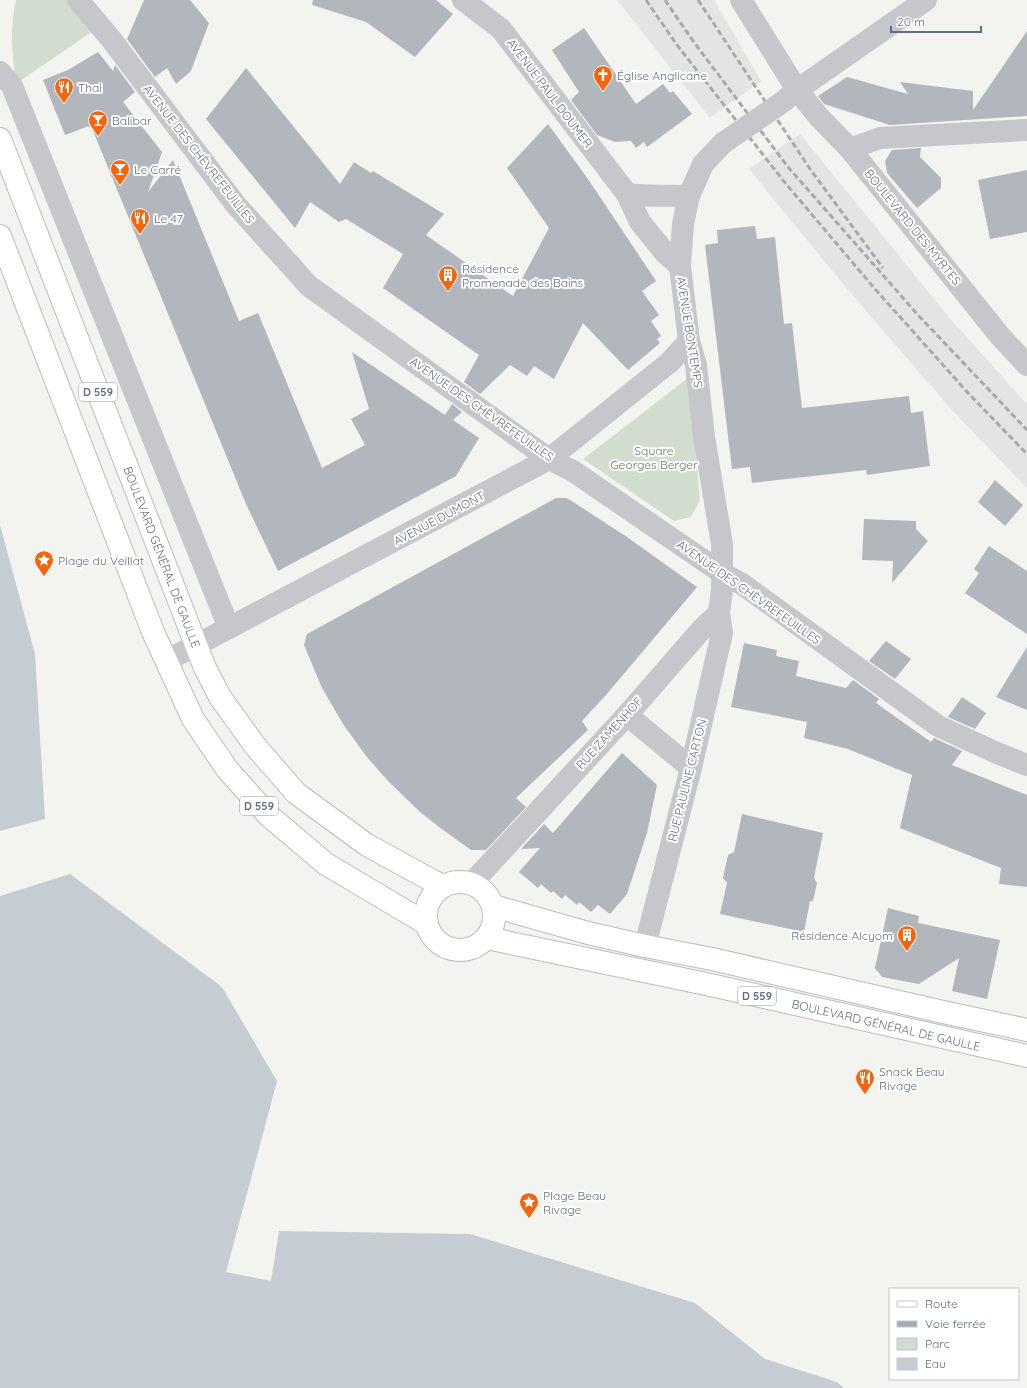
<svg xmlns="http://www.w3.org/2000/svg" width="1027" height="1388" font-family="Quicksand,sans-serif">
<style>
.built{fill:#e4e4e2}
.green{fill:#d2dccf}
.water{fill:#c5cdd3}
.building{fill:#b1b7bd}
.lines{fill:none;stroke-linecap:round;stroke-linejoin:round}
.primary-casing{stroke:#b9bcc0;stroke-width:24}
.street{stroke:#c5c7cb;stroke-width:22}
.primary{stroke:#fff;stroke-width:22}
.rail{stroke:#a6aab0;stroke-width:3;stroke-dasharray:6 3;stroke-linecap:butt}
.street-bridge{stroke:#c5c7cb;stroke-width:22}
.labels{text-anchor:middle;dominant-baseline:central;stroke-width:4;stroke-linejoin:round;paint-order:stroke}
.shield{fill:#fff;stroke:#8f9aa8;stroke-width:1}
.shield-label{font-size:11px;font-weight:bold;fill:#5f6e83}
.poi-label{font-size:12px;fill:#5f6e83;stroke:#fff;text-anchor:start}
.street-label{font-size:12px;fill:#5f6e83;stroke:#fff}
.park-label{font-size:12px;fill:#607a5f;stroke:#fff}
</style>
<rect width="100%" height="100%" fill="#f3f4ef"/>
<!-- built -->
<g class="built">
<path d="M 617,0 L 714,0 L 761,81 L 710,118 Z"/>
<path d="M 800,134 L 953,322 L 1027,404 L 1027,488 L 949,407 L 843,284 L 749,169 Z"/>
</g>
<!-- green -->
<g class="green">
<path d="M 16,0 L 67,0 L 93,31 L 17,83 C 11,55 10,27 16,0 Z"/>
<path d="M 688,378 L 700,500 L 691,517 L 674,521 L 583,459 Z"/>
</g>
<!-- water -->
<g class="water">
<path d="M 0,525 L 35,654 L 45,819 L 0,831 Z"/>
<path d="M 70,874 L 222,987 L 277,1081 L 226,1272 L 271,1281 L 279,1231 L 470,1234 L 695,1303 L 765,1359 L 837,1382 L 844,1388 L 0,1388 L 0,896 Z"/>
</g>
<!-- building -->
<g class="building">
<path d="M 144,0 L 190,0 L 209,23 L 191,71 L 176,84 L 167,68 L 155,77 L 127,39 Z"/>
<path d="M 313,0 L 436,0 L 453,14 L 415,57 L 366,22 L 312,5 Z"/>
<path d="M 584,28 L 636,104 L 663,84 L 670,93 L 673,91 L 692,114 L 647,147 L 644,142 L 636,148 L 631,141 L 615,142 L 597,135 L 571,100 L 579,92 L 552,50 Z"/>
<path d="M 1027,31 L 1027,116 L 890,125 L 824,104 L 818,96 L 847,77 L 908,94 L 900,82 L 973,91 L 973,110 Z"/>
<path d="M 98,52 L 113,71 L 115,65 L 135,92 L 123,102 L 162,152 L 148,192 L 173,160 L 239,321 L 258,313 L 322,468 L 365,445 L 351,419 L 369,409 L 352,352 L 445,415 L 452,404 L 462,412 L 453,420 L 479,438 L 456,476 L 278,571 L 246,504 L 91,126 L 88,128 L 89,126 L 65,135 L 43,80 L 68,70 Z"/>
<path d="M 246,68 L 340,184 L 354,162 L 371,173 L 373,171 L 444,214 L 426,235 L 513,296 L 549,228 L 507,168 L 548,124 L 588,179 L 656,281 L 642,291 L 659,315 L 651,321 L 661,336 L 657,339 L 660,343 L 628,370 L 583,323 L 554,379 L 534,366 L 527,376 L 510,365 L 480,394 L 464,382 L 479,355 L 383,288 L 403,254 L 346,219 L 339,222 L 310,202 L 295,228 L 206,119 Z"/>
<path d="M 921,148 L 920,157 L 941,178 L 941,188 L 917,208 L 887,173 L 885,161 L 892,150 Z"/>
<path d="M 1027,170 L 1027,232 L 990,239 L 978,180 Z"/>
<path d="M 755,226 L 757,239 L 775,237 L 784,324 L 792,323 L 802,408 L 909,396 L 911,413 L 923,411 L 930,466 L 867,475 L 866,470 L 752,483 L 750,467 L 732,469 L 705,245 L 718,243 L 717,230 Z"/>
<path d="M 995,480 L 1023,505 L 1005,526 L 978,502 Z"/>
<path d="M 556,498 L 567,498 L 627,537 L 697,587 L 606,695 L 582,721 L 588,730 L 516,798 L 526,807 L 486,850 L 471,850 L 439,827 L 420,812 L 388,781 L 366,756 L 343,724 L 322,688 L 304,645 L 307,634 Z"/>
<path d="M 864,519 L 916,521 L 916,529 L 928,541 L 892,583 L 893,561 L 862,560 Z"/>
<path d="M 989,546 L 1027,571 L 1027,634 L 965,593 L 979,573 L 974,569 Z"/>
<path d="M 886,641 L 911,659 L 895,679 L 869,661 Z"/>
<path d="M 744,643 L 777,650 L 776,656 L 799,661 L 796,676 L 846,688 L 853,680 L 879,699 L 876,703 L 931,742 L 934,738 L 962,751 L 952,765 L 1027,795 L 1027,887 L 999,884 L 1001,868 L 900,828 L 912,775 L 848,749 L 804,738 L 807,722 L 731,707 Z"/>
<path d="M 1027,647 L 1027,710 L 996,697 Z"/>
<path d="M 962,697 L 986,713 L 975,729 L 948,717 Z"/>
<path d="M 622,753 L 657,785 L 647,833 L 627,894 L 610,914 L 598,905 L 591,912 L 579,902 L 577,905 L 565,895 L 562,899 L 553,891 L 551,893 L 541,884 L 538,888 L 519,872 L 540,848 L 521,849 L 544,824 L 553,833 Z"/>
<path d="M 742,814 L 823,833 L 814,878 L 817,883 L 813,901 L 810,901 L 804,932 L 720,914 L 727,883 L 723,878 L 728,855 L 734,852 Z"/>
<path d="M 888,908 L 919,916 L 918,923 L 1000,940 L 987,999 L 952,991 L 959,958 L 919,984 L 882,977 L 875,968 Z"/>
</g>
<g class="lines">
<defs>
<g id="primary">
<path d="M 0,139 L 205,668 L 220,697 L 256,747 L 296,793 L 367,845 L 442,886"/>
<path d="M 0,236 L 153,632 L 193,719 L 227,769 L 268,815 L 326,864 L 427,924"/>
<circle cx="460" cy="916" r="34"/>
<path d="M 493,906 L 588,933 L 645,946 L 712,959 L 943,1012 L 1027,1030"/>
<path d="M 487,938 L 706,984 L 1027,1056"/>
</g>
</defs>
<!-- primary casing -->
<use href="#primary" class="primary-casing"/>
<!-- street -->
<g class="street">
<path d="M 78,0 L 111,39 L 236,205 L 309,286 L 549,459 L 573,471 L 722,573 L 742,584 L 938,726 L 997,753 L 1027,765"/>
<path d="M 463,0 L 501,29 L 627,194 L 640,222 L 666,254 L 680,266"/>
<path d="M 741,0 L 797,90 L 819,117 L 850,149 L 1000,336 L 1027,365"/>
<path d="M 0,72 L 12,86 L 229,628"/>
<path d="M 785,100 L 797,90 L 926,0"/>
<path d="M 850,149 L 880,138 L 1027,130"/>
<path d="M 627,194 C 648,197 668,195 689,196"/>
<path d="M 166,661 L 549,459 L 670,362 L 689,341"/>
<path d="M 627,715 L 691,768"/>
<path d="M 472,883 L 627,715 L 702,629 L 719,613"/>
<path d="M 645,946 L 691,768 L 722,633 L 719,613 L 722,590 L 722,544 L 704,437 L 696,365 L 689,341 L 680,266 L 683,224 L 689,196 L 703,164 L 723,143"/>
</g>
<!-- primary -->
<use href="#primary" class="primary"/>
<!-- rail -->
<g class="rail">
<path d="M 646,0 L 677,45 L 786,184 L 875,289 L 969,394 L 1027,454"/>
<path d="M 665,0 L 693,41 L 788,167 L 918,315 L 1027,430"/>
<path d="M 698,0 L 810,169 L 883,268"/>
</g>
<!-- street-bridge -->
<path class="street-bridge" d="M 723,143 L 784,101"/>
</g>
<!-- icons -->
<defs>
<symbol id="church-pin" viewBox="-11 -11 22 30"><path d="M0 17L-7.5 6A9.5 9.5 0 1 1 7.5 6Z" fill="#f5650d" stroke="#fff"/><path d="M-1.2-6h2.4v3.5h3.3v2.4h-3.3V6h-2.4V-.1h-3.3v-2.4h3.3Z" fill="#fff"/></symbol>
<symbol id="restaurant-pin" viewBox="-11 -11 22 30"><path d="M0 17L-7.5 6A9.5 9.5 0 1 1 7.5 6Z" fill="#f5650d" stroke="#fff"/><path d="M-5-6h1v4h1v-4h1v4h1v-4h1v5L-1.5 .5V6h-2V.5L-5-1ZM5-6V6H3V1.5H1.5Q1.5-4 5-6Z" fill="#fff"/></symbol>
<symbol id="bar-pin" viewBox="-11 -11 22 30"><path d="M0 17L-7.5 6A9.5 9.5 0 1 1 7.5 6Z" fill="#f5650d" stroke="#fff"/><path d="M-6-5H6L.8 .8V4.5H3.5V6h-7V4.5H-.8V.8Z" fill="#fff"/></symbol>
<symbol id="building-pin" viewBox="-11 -11 22 30"><path d="M0 17L-7.5 6A9.5 9.5 0 1 1 7.5 6Z" fill="#f5650d" stroke="#fff"/><path d="M-4-6H4V6H1V3H-1V6H-4ZM-2.5-4.3h1.7v1.8h-1.7ZM.8-4.3h1.7v1.8H.8ZM-2.5-1h1.7V.8h-1.7ZM.8-1h1.7V.8H.8Z" fill="#fff"/></symbol>
<symbol id="sight-pin" viewBox="-11 -11 22 30"><path d="M0 17L-7.5 6A9.5 9.5 0 1 1 7.5 6Z" fill="#f5650d" stroke="#fff"/><path d="M0-6L1.8-2.2L6-1.7L2.9 1.2L3.7 5.4L0 3.3L-3.7 5.4L-2.9 1.2L-6-1.7L-1.8-2.2Z" fill="#fff"/></symbol>
</defs>
<g fill-rule="evenodd">
<use href="#church-pin" x="592" y="64" width="22" height="30"/>
<use href="#restaurant-pin" x="53" y="76" width="22" height="30"/>
<use href="#bar-pin" x="87" y="109" width="22" height="30"/>
<use href="#bar-pin" x="109" y="158" width="22" height="30"/>
<use href="#restaurant-pin" x="129" y="207" width="22" height="30"/>
<use href="#building-pin" x="437" y="264" width="22" height="30"/>
<use href="#sight-pin" x="33" y="549" width="22" height="30"/>
<use href="#building-pin" x="896" y="924" width="22" height="30"/>
<use href="#restaurant-pin" x="854" y="1067" width="22" height="30"/>
<use href="#sight-pin" x="518" y="1191" width="22" height="30"/>
</g>
<g class="labels">
<!-- shield labels -->
<g class="shield">
<rect x="79" y="383" width="38" height="18" rx="3"/>
<rect x="240" y="797" width="38" height="18" rx="3"/>
<rect x="738" y="987" width="38" height="18" rx="3"/>
</g>
<g class="shield-label">
<text x="98" y="392">D 559</text>
<text x="259" y="806">D 559</text>
<text x="757" y="996">D 559</text>
</g>
<!-- poi labels -->
<g class="poi-label">
<text x="617" y="75">Église Anglicane</text>
<text x="78" y="87">Thai</text>
<text x="112" y="120">Balibar</text>
<text x="134" y="169">Le Carré</text>
<text x="154" y="218">Le 47</text>
<text x="462" y="268">Résidence<tspan x="462" dy="14">Promenade des Bains</tspan></text>
<text x="58" y="560">Plage du Veillat</text>
<text x="893" y="935" text-anchor="end">Résidence Alcyom</text>
<text x="879" y="1071">Snack Beau<tspan x="879" dy="14">Rivage</tspan></text>
<text x="543" y="1195">Plage Beau<tspan x="543" dy="14">Rivage</tspan></text>
</g>
<!-- street labels -->
<g class="street-label">
<text transform="translate(550 93) rotate(53)">AVENUE PAUL DOUMER</text>
<text transform="translate(199 154) rotate(52)">AVENUE DES CHÈVREFEUILLES</text>
<text transform="translate(913 227) rotate(51)">BOULEVARD DES MYRTES</text>
<text transform="translate(690 332) rotate(81)">AVENUE BONTEMPS</text>
<text transform="translate(482 409) rotate(35)">AVENUE DES CHÈVREFEUILLES</text>
<text transform="translate(439 518) rotate(-28)">AVENUE DUMONT</text>
<text transform="translate(162 557) rotate(69)">BOULEVARD GÉNÉRAL DE GAULLE</text>
<text transform="translate(749 592) rotate(35)">AVENUE DES CHÈVREFEUILLES</text>
<text transform="translate(609 733) rotate(-48)">RUE ZAMENHOF</text>
<text transform="translate(687 780) rotate(-76)">RUE PAULINE CARTON</text>
<text transform="translate(886 1025) rotate(13)">BOULEVARD GÉNÉRAL DE GAULLE</text>
</g>
<!-- park labels -->
<g class="park-label">
<text x="654" y="450">Square<tspan x="654" dy="14">Georges Berger</tspan></text>
</g>
</g>
<!-- legend -->
<rect x="889" y="1288" width="130" height="92" fill="#ffffff" stroke="#bfc5cd"/>
<rect x="897" y="1301" width="20" height="6" fill="#ffffff" stroke="#bfc5cd"/>
<text x="925" y="1308" font-size="12" fill="#5f6e83">Route</text>
<rect x="897" y="1321" width="20" height="6" fill="#a6aab0" stroke="#bfc5cd"/>
<text x="925" y="1328" font-size="12" fill="#5f6e83">Voie ferrée</text>
<rect x="897" y="1338" width="20" height="12" fill="#d2dccf" stroke="#bfc5cd"/>
<text x="925" y="1348" font-size="12" fill="#5f6e83">Parc</text>
<rect x="897" y="1358" width="20" height="12" fill="#c5cdd3" stroke="#bfc5cd"/>
<text x="925" y="1368" font-size="12" fill="#5f6e83">Eau</text>
<!-- scale -->
<path d="M891 26v6h90v-6" fill="none" stroke="#5f6e83" stroke-width="2"/>
<text x="897" y="26" font-size="12" fill="#5f6e83" stroke="#ffffff" stroke-width="3" paint-order="stroke">20 m</text>
</svg>
